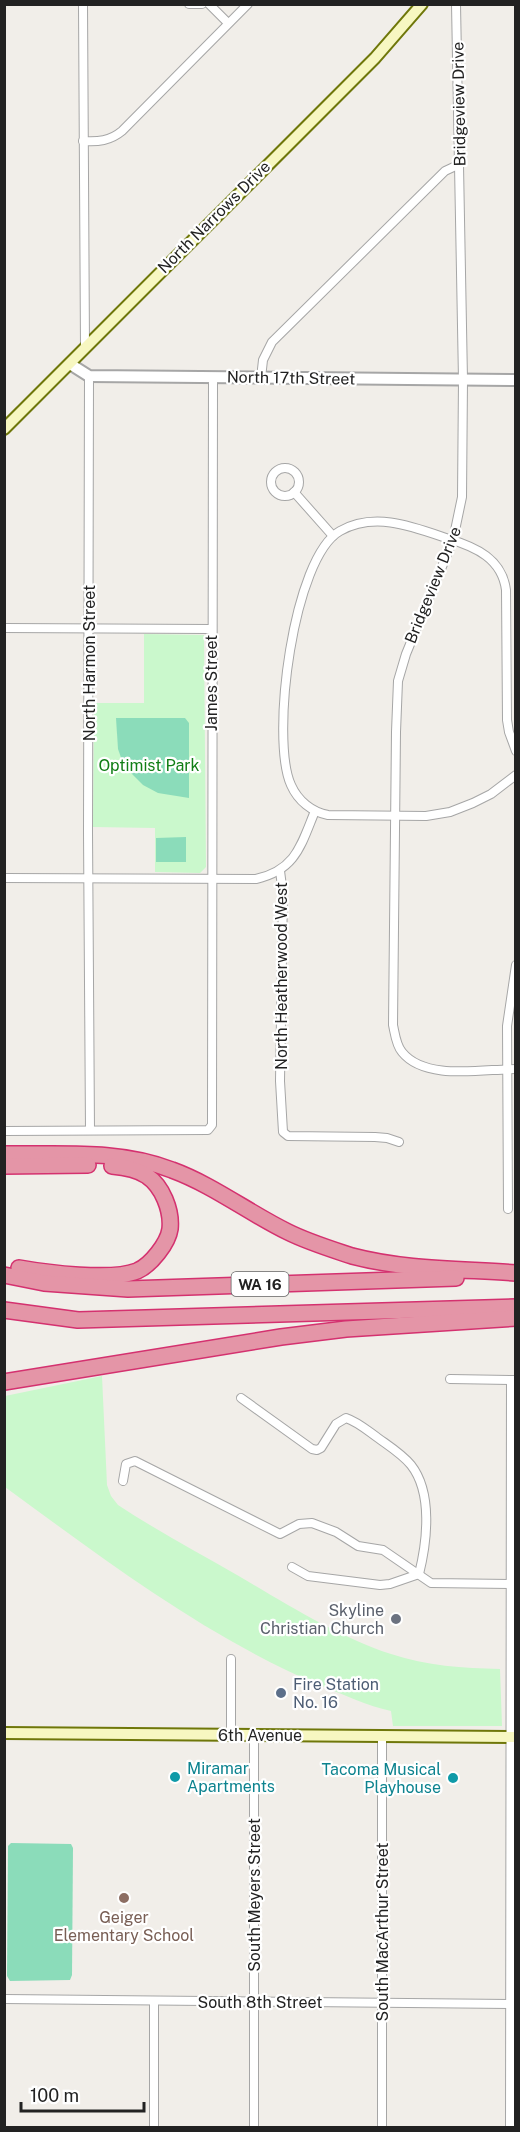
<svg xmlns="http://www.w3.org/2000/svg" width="520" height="2132" font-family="'Public Sans',sans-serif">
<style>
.park{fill:#caf8cc}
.pitch{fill:#8bdcba}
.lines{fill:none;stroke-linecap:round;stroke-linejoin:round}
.minor-casing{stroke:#a6a6a6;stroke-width:10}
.tertiary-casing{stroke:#a6a6a6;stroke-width:14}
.secondary-casing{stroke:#6f770a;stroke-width:14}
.motorway-casing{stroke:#d4316f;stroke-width:18}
.minor{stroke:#fff;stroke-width:8}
.tertiary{stroke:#fff;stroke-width:10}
.secondary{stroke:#f7f7c1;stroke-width:10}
.motorway{stroke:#e495a7;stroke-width:15}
.worship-dot{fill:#6b7280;stroke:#fff;stroke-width:2}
.service-dot{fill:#5c6f8a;stroke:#fff;stroke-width:2}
.culture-dot{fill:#0f9aa8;stroke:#fff;stroke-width:2}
.education-dot{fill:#8d6e63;stroke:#fff;stroke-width:2}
.labels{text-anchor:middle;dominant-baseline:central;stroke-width:4.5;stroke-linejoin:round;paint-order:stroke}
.shield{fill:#fff;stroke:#646464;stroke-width:1.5}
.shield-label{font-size:15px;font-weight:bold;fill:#222}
.street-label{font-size:16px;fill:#222;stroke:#fff}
.park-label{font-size:16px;fill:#117e16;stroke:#fff}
.worship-label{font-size:16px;fill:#5b616d;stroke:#fff;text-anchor:end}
.service-label{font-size:16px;fill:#4e5e75;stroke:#fff;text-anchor:start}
.culture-label{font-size:16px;fill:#0d838f;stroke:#fff;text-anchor:start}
.education-label{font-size:16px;fill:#785e54;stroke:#fff}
</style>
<rect width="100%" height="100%" fill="#f1eee9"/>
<!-- park -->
<g class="park">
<path d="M 144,634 L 204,635 L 206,867 L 200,873 L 155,872 L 155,828 L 93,827 L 94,703 L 144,703 Z"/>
<path d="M 102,1376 L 107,1485 L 111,1496 L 118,1505 C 156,1530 197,1552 237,1575 C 283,1602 340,1638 391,1654 C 427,1666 463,1668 500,1669 L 502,1726 L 393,1726 L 391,1711 C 367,1706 345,1695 322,1686 C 207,1638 105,1560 5,1487 L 5,1396 Z"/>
</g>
<!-- pitch -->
<g class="pitch">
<path d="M 116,718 L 185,718 L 189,723 L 189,798 L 158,793 L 143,785 L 124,766 L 118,749 Z"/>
<path d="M 186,837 L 186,862 L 156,862 L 156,838 Z"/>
<path d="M 11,1843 L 71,1844 L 73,1848 L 72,1975 L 70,1980 L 10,1981 L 7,1976 L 8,1846 Z"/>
</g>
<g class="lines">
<defs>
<g id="minor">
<path d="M 83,4 L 85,347"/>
<path d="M 189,4 L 202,4"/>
<path d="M 209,4 L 228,23"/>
<path d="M 456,4 L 463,380 L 462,497 L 453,540 L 406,654 L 398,681 L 396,732 L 393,1025 C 395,1034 396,1045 402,1052 C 425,1081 483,1069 516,1069"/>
<path d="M 83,141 C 98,142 110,141 122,131 L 248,4"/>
<path d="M 89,376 L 88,832 L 90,1130"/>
<path d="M 261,378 L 263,360 L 272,342 L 445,171 L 460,164"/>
<circle cx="285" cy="482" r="14"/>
<path d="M 294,492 L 333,536"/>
<path d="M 4,628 L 211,629"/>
<path d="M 516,751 L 509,732 L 507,720 L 506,590 C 502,559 476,547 449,539 C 414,527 375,511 340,531 C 293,557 270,739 291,785 C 298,801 312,812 328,815 L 426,816 L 450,812 L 473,803 L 491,794 L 516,775"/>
<path d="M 280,871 L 283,894 L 280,1081 L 283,1132 L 288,1136 L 375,1137 L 387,1138 L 399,1142"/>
<path d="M 4,878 L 256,879 C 296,870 301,845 315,811"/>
<path d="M 4,1131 L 208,1130 L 212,1125 L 213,377"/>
<path d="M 508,1209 L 507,1026 L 516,965"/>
<path d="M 450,1379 L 514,1380"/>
<path d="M 241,1398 L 312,1449 L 317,1450 L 321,1448 L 336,1424 L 346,1418 C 358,1422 368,1431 378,1438 C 389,1446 402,1454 411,1465 C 433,1493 427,1542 419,1574"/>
<path d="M 123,1481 L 126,1464 L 135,1461 L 280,1534 L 299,1524 L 312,1523 L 336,1532 L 358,1546 L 383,1550 L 431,1583 L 511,1584"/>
<path d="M 292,1567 L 308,1576 L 380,1585 L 390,1584 L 419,1574"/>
<path d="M 231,1735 L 231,1659"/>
<path d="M 254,1735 L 254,2128"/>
<path d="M 382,1736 L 382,2128"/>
<path d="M 4,1999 L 514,2004"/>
<path d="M 154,2001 L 154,2128"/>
<path d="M 510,2128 L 511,1380"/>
</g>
<path id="tertiary" d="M 70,364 L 89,376 L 516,380"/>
<g id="secondary">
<path d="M 4,429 L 375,58 L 422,4"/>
<path d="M 4,1733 L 516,1737"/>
</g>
<g id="motorway">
<path d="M 4,1154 C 60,1155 119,1149 172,1170 C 213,1185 249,1213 288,1232 C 308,1242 331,1249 352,1256 C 405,1270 462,1269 516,1273"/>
<path d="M 4,1166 L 88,1165"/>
<path d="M 19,1268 C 47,1273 112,1281 137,1271 C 151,1265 168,1243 170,1229 C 172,1210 162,1186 147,1176 C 137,1169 124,1167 112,1166"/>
<path d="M 4,1275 L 44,1283 L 128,1289 L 456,1278"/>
<path d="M 4,1310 L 78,1320 L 516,1307"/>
<path d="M 4,1382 L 281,1337 L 346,1329 L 516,1318"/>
</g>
</defs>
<!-- minor casing -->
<use href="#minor" class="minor-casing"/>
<!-- tertiary casing -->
<use href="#tertiary" class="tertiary-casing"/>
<!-- secondary casing -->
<use href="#secondary" class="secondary-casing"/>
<!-- motorway casing -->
<use href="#motorway" class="motorway-casing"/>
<!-- minor -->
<use href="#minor" class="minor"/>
<!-- tertiary -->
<use href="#tertiary" class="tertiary"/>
<!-- secondary -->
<use href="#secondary" class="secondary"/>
<!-- motorway -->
<use href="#motorway" class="motorway"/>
</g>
<!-- markers -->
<circle class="worship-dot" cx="396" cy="1619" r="6"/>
<circle class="service-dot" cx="281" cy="1693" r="6"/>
<g class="culture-dot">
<circle cx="175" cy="1777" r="6"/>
<circle cx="453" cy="1778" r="6"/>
</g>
<circle class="education-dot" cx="124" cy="1898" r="6"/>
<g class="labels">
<!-- shield labels -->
<rect class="shield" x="231.5" y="1272" width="57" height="24" rx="4.5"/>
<g class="shield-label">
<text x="260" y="1284">WA 16</text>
</g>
<!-- street labels -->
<g class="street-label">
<text transform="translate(459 104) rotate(-91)">Bridgeview Drive</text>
<text transform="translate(214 217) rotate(-45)">North Narrows Drive</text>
<text transform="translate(291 378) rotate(1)">North 17th Street</text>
<text transform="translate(433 585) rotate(-68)">Bridgeview Drive</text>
<text transform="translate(89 663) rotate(-90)">North Harmon Street</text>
<text transform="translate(211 683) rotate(-90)">James Street</text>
<text transform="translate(281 976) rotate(-90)">North Heatherwood West</text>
<text x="260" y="1735">6th Avenue</text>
<text transform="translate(254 1895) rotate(-90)">South Meyers Street</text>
<text transform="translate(382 1932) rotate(-90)">South MacArthur Street</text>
<text x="260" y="2002">South 8th Street</text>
</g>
<!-- park labels -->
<g class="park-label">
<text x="149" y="765">Optimist Park</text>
</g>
<!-- worship labels -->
<g class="worship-label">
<text x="384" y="1610">Skyline<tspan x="384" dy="18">Christian Church</tspan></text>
</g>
<!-- service labels -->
<g class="service-label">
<text x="293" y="1684">Fire Station<tspan x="293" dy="18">No. 16</tspan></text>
</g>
<!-- culture labels -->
<g class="culture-label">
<text x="187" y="1768">Miramar<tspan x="187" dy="18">Apartments</tspan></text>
<text x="441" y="1769" text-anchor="end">Tacoma Musical<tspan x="441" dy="18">Playhouse</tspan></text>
</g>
<!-- education labels -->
<g class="education-label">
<text x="124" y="1917">Geiger<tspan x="124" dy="18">Elementary School</tspan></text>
</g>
</g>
<!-- border -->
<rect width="520" height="2132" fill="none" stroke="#222222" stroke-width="12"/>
<!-- scale -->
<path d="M21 2102v9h123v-9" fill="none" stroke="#222222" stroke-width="3"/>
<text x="30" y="2102" font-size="18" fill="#222222" stroke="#ffffff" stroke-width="4.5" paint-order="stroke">100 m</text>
</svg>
